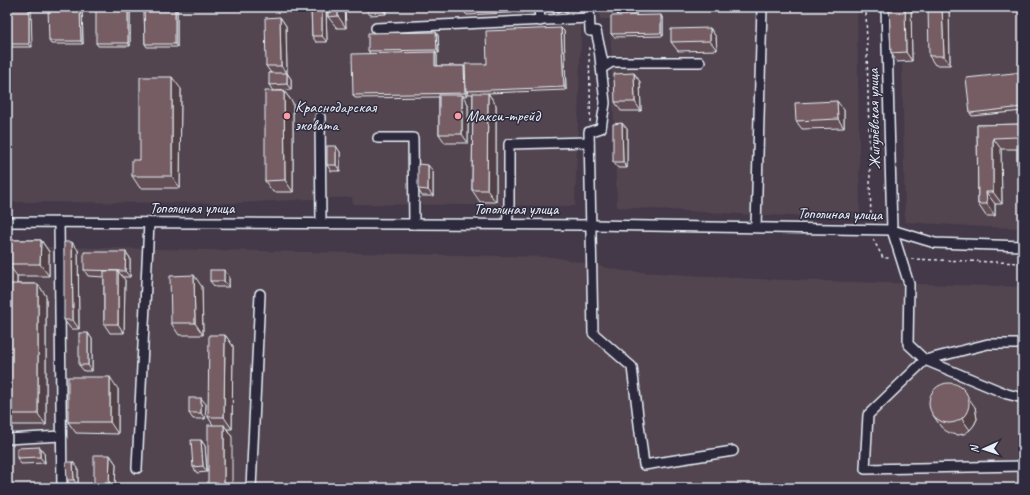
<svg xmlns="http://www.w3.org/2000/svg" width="1030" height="495" font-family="Caveat,sans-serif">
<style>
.built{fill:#524450}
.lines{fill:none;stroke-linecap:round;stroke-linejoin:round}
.minor-casing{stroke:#e8f1f8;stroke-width:12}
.path{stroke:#e8f1f8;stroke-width:1.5;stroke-dasharray:3 3;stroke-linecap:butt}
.minor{stroke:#2f2a3d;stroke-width:9}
.wall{fill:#645055;stroke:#e8f1f8}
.shaded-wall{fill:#514145;stroke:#e8f1f8}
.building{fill:#745d63;stroke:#e8f1f8}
.poi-dot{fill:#ff9aa2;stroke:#2f2a3d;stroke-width:1.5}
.labels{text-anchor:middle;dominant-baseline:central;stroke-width:3;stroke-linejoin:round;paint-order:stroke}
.poi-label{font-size:16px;fill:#e8f1f8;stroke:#2f2a3d;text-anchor:start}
.street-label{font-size:16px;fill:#e8f1f8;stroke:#2f2a3d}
</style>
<rect width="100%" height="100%" fill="#443948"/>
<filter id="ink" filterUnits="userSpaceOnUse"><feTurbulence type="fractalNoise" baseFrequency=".025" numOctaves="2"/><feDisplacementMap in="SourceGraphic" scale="8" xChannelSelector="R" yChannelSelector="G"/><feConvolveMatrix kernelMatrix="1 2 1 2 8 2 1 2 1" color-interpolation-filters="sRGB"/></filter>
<g filter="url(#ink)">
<!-- built -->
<g class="built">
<path d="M 7,7 L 582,7 L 575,206 L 353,204 L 352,197 L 236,203 L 7,202 Z"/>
<path d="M 600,7 L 857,7 L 860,217 L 756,215 L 617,207 L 610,19 L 600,19 Z"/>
<path d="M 901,7 L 1023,7 L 1023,228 L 986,227 L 905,222 Z"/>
<path d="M 7,246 L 554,257 L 624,271 L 755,279 L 1023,287 L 1023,488 L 7,488 Z"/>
</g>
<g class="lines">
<defs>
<g id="minor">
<path d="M 539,7 L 540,21"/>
<path d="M 589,7 L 590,31 L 596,31 L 604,67 L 612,62 L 700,62"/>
<path d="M 886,7 L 892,230 L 909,284 L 908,344 L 925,360 L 988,344 L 1023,344"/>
<path d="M 376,28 L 589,18"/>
<path d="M 599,48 L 605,103 L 601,128 L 589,132 L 593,333 L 632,367 L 644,465 L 733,451"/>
<path d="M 320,117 L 321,223"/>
<path d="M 378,138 L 413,138 L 414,224"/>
<path d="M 7,222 L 592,225 L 892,230 L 935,243 L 1023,246"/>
<path d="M 59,222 L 62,488"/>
<path d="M 507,224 L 509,205 L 509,144 L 589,142"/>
<path d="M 756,227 L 762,7"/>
<path d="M 1023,398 L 1007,394 L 925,360 L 868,415 L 865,469 L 1023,466"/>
<path d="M 7,439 L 61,436"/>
<path d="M 137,468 L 149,223"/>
<path d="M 251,488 L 260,294"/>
</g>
</defs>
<!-- minor casing -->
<use href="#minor" class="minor-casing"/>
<!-- path -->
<g class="path">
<path d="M 866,7 L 871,221"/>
<path d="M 589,47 C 589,73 591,98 590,123"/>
<path d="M 873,239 L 883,258 L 891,258"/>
<path d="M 911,259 L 1023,263"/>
</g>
<!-- minor -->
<use href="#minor" class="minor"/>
</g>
<!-- wall -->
<g class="wall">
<path d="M 8,7 L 32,47 L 10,47 L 8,44 Z"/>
<path d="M 82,7 L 83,44 L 51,44 L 49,41 Z"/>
<path d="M 130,7 L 130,46 L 98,46 L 96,43 Z"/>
<path d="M 144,7 L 177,7 L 177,47 L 147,47 L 145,44 Z"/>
<path d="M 311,7 L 325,7 L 326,9 L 327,42 L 316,42 L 312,36 Z"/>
<path d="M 328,7 L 345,7 L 346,28 L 337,28 L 328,17 Z"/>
<path d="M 364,7 L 385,7 L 386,14 L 370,15 Z"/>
<path d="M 464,7 L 524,7 L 524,12 L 467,15 L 464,12 Z"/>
<path d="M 567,7 L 567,14 L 555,15 L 553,12 Z"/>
<path d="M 636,7 L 636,16 L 663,19 L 663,36 L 614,37 L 611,34 L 619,16 L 617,14 Z"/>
<path d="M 889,7 L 910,7 L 911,8 L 912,61 L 897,62 L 891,53 Z"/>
<path d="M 949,8 L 950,65 L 935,65 L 929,56 Z"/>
<path d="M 280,17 L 286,26 L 287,73 L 291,79 L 291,90 L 273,91 L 269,85 L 271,73 L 266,66 Z"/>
<path d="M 561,28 L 564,31 L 566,90 L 488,93 L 496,105 L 496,202 L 480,202 L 472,190 L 473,94 L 468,94 L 467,91 L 467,96 L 462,96 L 468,104 L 468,143 L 445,143 L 439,134 L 439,97 L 355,98 L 353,95 L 370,53 L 368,51 L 438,35 L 439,53 L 435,53 L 437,55 L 437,66 L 464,66 L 466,68 L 487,64 Z"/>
<path d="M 710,28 L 716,37 L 717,50 L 678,51 L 671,42 Z"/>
<path d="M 1023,72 L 1023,111 L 972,116 L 970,113 Z"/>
<path d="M 634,73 L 640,82 L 641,111 L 621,111 L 615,102 Z"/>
<path d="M 181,89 L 180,188 L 140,188 L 132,176 L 140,160 Z"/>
<path d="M 284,91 L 293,103 L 293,192 L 273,192 L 265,181 Z"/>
<path d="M 844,110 L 844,128 L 802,129 L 796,121 Z"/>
<path d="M 622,123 L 627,129 L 627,168 L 618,168 L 613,162 Z"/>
<path d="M 1023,124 L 1023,172 L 1017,164 L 1017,149 L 1001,149 L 1002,204 L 995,204 L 995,216 L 986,216 L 978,204 L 977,125 Z"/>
<path d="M 336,146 L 340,152 L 340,171 L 331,171 L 327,165 Z"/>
<path d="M 433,171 L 433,196 L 422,196 L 418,189 Z"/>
<path d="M 7,240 L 41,240 L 49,252 L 49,276 L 17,276 L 17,284 L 38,284 L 46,296 L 46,425 L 7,425 Z"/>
<path d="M 78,250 L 79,329 L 71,329 L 64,320 Z"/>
<path d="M 126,252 L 130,258 L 130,277 L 122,277 L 125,280 L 124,333 L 110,333 L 104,324 L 104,277 L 88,276 L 84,270 Z"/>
<path d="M 229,276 L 229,287 L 215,287 L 210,281 Z"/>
<path d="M 202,287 L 203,335 L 179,335 L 171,323 Z"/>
<path d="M 88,333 L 92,339 L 92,371 L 84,371 L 79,365 Z"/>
<path d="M 225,335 L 233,346 L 232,429 L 227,429 L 232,437 L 213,425 L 208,417 Z"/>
<path d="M 118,389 L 118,434 L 76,433 L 68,422 Z"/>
<path d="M 206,404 L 205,419 L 193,419 L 189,413 Z"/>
<path d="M 975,407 L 977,419 L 974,425 L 970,430 L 964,434 L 958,435 L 952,434 L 946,431 L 941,427 L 933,415 Z"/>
<path d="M 201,440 L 205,446 L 207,472 L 197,473 L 193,467 Z"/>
<path d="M 40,447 L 44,453 L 45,463 L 21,464 L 17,458 Z"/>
<path d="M 110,455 L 116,464 L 115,488 L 97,488 L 94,483 Z"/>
<path d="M 78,468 L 78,486 L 71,486 L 67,480 Z"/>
</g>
<!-- shaded-wall -->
<g class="shaded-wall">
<path d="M 29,7 L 31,7 L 32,47 L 29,44 Z"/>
<path d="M 80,7 L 82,7 L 83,44 L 81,41 Z"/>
<path d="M 128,7 L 130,7 L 130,46 L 128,43 Z"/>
<path d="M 175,7 L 177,7 L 177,47 L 175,44 Z"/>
<path d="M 322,7 L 325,7 L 326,9 L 327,42 L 322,36 Z"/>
<path d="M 338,7 L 345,7 L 346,28 L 338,16 Z"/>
<path d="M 381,7 L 385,7 L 386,14 Z"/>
<path d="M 522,7 L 524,7 L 524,12 L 522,9 Z"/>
<path d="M 565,7 L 567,7 L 567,14 L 565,11 Z"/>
<path d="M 634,7 L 636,7 L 636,17 L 634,14 Z"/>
<path d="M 905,7 L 910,7 L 911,8 L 912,61 L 906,52 Z"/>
<path d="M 942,7 L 948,7 L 949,8 L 950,65 L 944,56 Z"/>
<path d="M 661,15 L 663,19 L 663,36 L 661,33 Z"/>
<path d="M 280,17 L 286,26 L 287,73 L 291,79 L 291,90 L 287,84 L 287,74 L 281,66 Z"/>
<path d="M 561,28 L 564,31 L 566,90 L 564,87 Z"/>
<path d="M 710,28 L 716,37 L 717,50 L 710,41 Z"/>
<path d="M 436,32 L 438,35 L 439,53 L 437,50 Z"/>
<path d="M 435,52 L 437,55 L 437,70 L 435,66 Z"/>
<path d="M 464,66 L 466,69 L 467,96 L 465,93 Z"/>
<path d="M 634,73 L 640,82 L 641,111 L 635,102 Z"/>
<path d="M 172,77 L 181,89 L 180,188 L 172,176 Z"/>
<path d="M 284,91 L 293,103 L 293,192 L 285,180 Z"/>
<path d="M 488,93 L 496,105 L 496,202 L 487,190 Z"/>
<path d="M 462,95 L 468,104 L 468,143 L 462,134 Z"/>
<path d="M 837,101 L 844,110 L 844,128 L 838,119 Z"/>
<path d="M 622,123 L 627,129 L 627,168 L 623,162 Z"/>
<path d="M 993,138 L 1001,149 L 1002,204 L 993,192 Z"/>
<path d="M 336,146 L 340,152 L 340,171 L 336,165 Z"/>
<path d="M 428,165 L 433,171 L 433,196 L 428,190 Z"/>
<path d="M 986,192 L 995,204 L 995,216 L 987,204 Z"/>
<path d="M 41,240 L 49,252 L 49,276 L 40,264 Z"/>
<path d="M 72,242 L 78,250 L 79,329 L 73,320 Z"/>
<path d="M 126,252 L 130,258 L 130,277 L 125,271 Z"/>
<path d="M 8,264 L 17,276 L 17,296 L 8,284 Z"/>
<path d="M 224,270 L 229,276 L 229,287 L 224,281 Z"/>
<path d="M 118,271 L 125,280 L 124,333 L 118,324 Z"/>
<path d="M 194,275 L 202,287 L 203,335 L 195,323 Z"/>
<path d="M 38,284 L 46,296 L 46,425 L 38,414 Z"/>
<path d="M 88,333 L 92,339 L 92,371 L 88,365 Z"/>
<path d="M 225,335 L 233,346 L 232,429 L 224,417 Z"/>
<path d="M 110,377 L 118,389 L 118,434 L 110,422 Z"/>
<path d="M 963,390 L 975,407 L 977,419 L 974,425 L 970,430 L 962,419 Z"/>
<path d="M 201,398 L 206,404 L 205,419 L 201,413 Z"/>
<path d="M 224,425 L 232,437 L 232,488 L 224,488 Z"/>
<path d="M 201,440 L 205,446 L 207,472 L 203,466 Z"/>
<path d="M 40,447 L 44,453 L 45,463 L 40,457 Z"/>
<path d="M 110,455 L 116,464 L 115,488 L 112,488 L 109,484 Z"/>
<path d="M 73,462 L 78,468 L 78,486 L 74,480 Z"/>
</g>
<!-- building -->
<g class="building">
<rect x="8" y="7" width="21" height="37"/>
<path d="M 48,7 L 80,7 L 81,41 L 49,41 Z"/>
<rect x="96" y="7" width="32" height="36"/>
<path d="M 144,7 L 175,7 L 175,44 L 145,44 Z"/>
<path d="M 311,7 L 322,7 L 322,36 L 312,36 Z"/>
<path d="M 328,7 L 338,7 L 338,16 L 328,17 Z"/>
<path d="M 464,7 L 522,7 L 522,9 L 464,12 Z"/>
<path d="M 553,7 L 565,7 L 565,11 L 553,12 Z"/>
<rect x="617" y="7" width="17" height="7"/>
<path d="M 889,7 L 905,7 L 906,52 L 891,53 Z"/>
<path d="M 928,7 L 942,7 L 944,56 L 929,56 Z"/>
<path d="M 661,15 L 661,33 L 611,34 L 611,16 Z"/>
<path d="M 280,17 L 281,66 L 266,66 L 265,18 Z"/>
<path d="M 561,28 L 564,87 L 466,91 L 465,64 L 487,64 L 486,31 Z"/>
<path d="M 710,28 L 710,41 L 671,42 L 671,29 Z"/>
<path d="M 436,32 L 437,50 L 368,51 L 368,33 Z"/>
<path d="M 435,52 L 435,66 L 464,66 L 465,93 L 353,95 L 352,54 Z"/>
<path d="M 1023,72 L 1023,107 L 970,113 L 966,78 Z"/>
<path d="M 269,73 L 287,73 L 287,84 L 269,85 Z"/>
<path d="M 634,73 L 635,102 L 615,102 L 614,74 Z"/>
<path d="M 140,77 L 172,77 L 172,176 L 132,176 L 132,160 L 140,160 Z"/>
<path d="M 265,91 L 284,91 L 285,180 L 265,181 Z"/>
<path d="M 473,93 L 488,93 L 487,190 L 472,190 Z"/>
<rect x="439" y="95" width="23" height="39"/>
<path d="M 837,101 L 838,119 L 796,121 L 795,103 Z"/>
<path d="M 622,123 L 623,162 L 613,162 L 613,124 Z"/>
<path d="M 1023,124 L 1023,164 L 1017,164 L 1017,137 L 993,138 L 993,192 L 986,192 L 987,204 L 978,204 L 977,125 Z"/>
<rect x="327" y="146" width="9" height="19"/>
<path d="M 418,164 L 428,165 L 428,190 L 418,189 Z"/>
<path d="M 7,240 L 41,240 L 40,264 L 8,264 L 8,284 L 38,284 L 38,414 L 7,414 Z"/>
<path d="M 64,242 L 72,242 L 73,320 L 64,320 Z"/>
<path d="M 84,252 L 126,252 L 125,271 L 84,270 Z"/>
<rect x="210" y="270" width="14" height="11"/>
<rect x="104" y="271" width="14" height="53"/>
<path d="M 194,275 L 195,323 L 171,323 L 170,276 Z"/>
<rect x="79" y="333" width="9" height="32"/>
<path d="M 209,335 L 225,335 L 224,417 L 208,417 Z"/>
<rect x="68" y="377" width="42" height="45"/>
<circle cx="949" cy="403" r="20"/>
<rect x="189" y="398" width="12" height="15"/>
<rect x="208" y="425" width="16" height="63"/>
<path d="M 191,440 L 201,440 L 203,466 L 193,467 Z"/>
<path d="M 40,447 L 40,457 L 17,458 L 17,448 Z"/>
<path d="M 94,455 L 110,455 L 109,484 L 94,483 Z"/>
<path d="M 66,462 L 73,462 L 74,480 L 67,480 Z"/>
</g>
</g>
<!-- markers -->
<g class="poi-dot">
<circle cx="287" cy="116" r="4"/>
<circle cx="458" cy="116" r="4"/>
</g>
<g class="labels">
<!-- poi labels -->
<g class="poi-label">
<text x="295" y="107">Краснодарская<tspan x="295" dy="18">эковата</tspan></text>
<text x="466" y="116">Макси-трейд</text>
</g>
<!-- street labels -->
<g class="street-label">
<text transform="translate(874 119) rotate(-91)">Жигулёвская улица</text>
<text x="192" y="208">Тополиная улица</text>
<text x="516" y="209">Тополиная улица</text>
<text transform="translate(840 214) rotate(1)">Тополиная улица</text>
</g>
</g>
<!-- margin -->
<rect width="1030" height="495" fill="none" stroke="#2f2a3d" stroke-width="24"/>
<rect x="12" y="12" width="1006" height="471" fill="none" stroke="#e8f1f8" stroke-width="1.5" filter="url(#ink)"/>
<!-- north arrow -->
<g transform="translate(984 449) rotate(267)" stroke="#2f2a3d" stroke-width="3" paint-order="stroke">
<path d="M0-3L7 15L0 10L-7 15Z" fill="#e8f1f8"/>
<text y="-6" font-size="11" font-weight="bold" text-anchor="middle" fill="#e8f1f8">N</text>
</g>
</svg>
